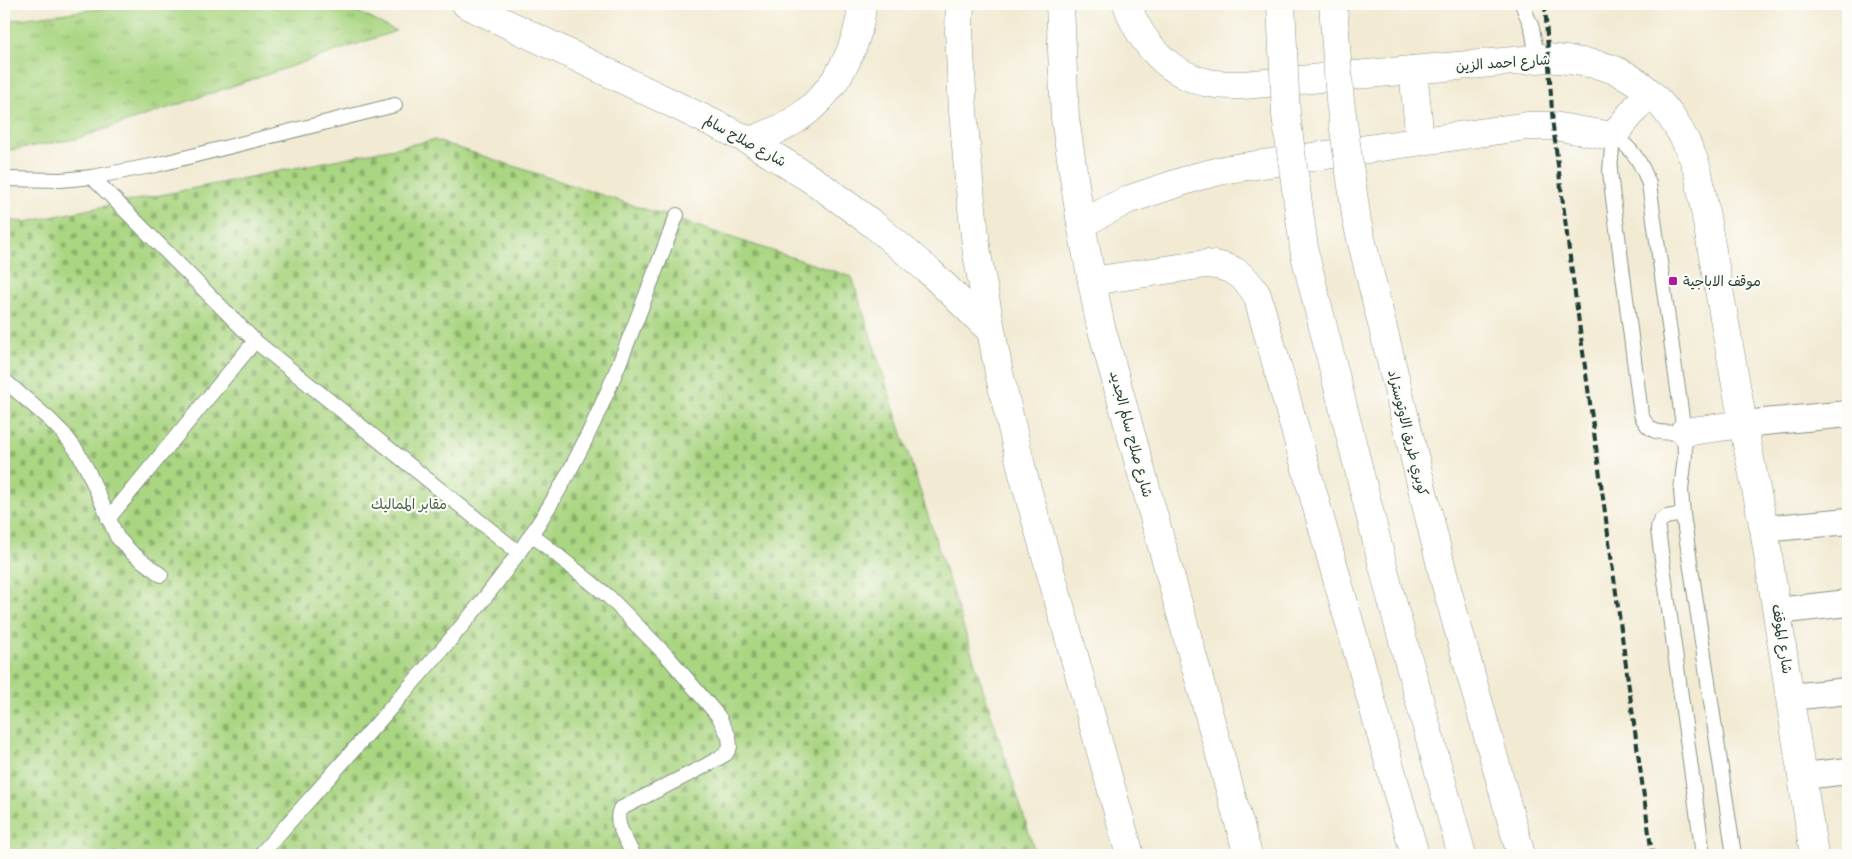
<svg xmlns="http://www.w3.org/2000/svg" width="1852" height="859" font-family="'Balsamiq Sans','Playpen Sans Arabic',sans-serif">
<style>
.grass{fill:url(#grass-tufts);stroke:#648a5b}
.cemetery{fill:url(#cemetery-stones);stroke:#648a5b}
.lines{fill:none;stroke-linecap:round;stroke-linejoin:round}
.lane-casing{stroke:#889484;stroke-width:16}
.street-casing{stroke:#889484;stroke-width:28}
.secondary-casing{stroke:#889484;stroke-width:29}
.primary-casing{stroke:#889484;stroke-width:29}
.highway-casing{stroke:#889484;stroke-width:29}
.lane{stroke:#fff;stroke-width:14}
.street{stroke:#fff;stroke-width:26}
.secondary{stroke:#fff;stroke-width:28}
.primary{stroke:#fff;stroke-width:28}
.highway{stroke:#fff;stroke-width:28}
.rail{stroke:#1f3d34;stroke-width:4;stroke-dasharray:8 4;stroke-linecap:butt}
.highway-bridge-casing{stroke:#889484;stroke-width:29;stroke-linecap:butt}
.highway-bridge{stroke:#fff;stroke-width:28}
.poi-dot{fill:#b5179e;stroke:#fdfcf7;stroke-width:2}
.labels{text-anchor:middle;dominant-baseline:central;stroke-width:4.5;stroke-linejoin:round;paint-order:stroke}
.street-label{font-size:14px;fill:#1f3d34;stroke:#fdfcf7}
.poi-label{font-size:14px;fill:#1f3d34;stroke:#fdfcf7;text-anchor:start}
.park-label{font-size:14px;fill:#426348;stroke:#fdfcf7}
</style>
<defs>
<pattern id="grass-tufts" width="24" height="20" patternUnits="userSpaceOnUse" patternTransform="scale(1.25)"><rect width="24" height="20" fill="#aad682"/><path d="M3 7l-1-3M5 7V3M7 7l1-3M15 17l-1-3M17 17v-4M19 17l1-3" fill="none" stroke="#8aaf6b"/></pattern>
<pattern id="cemetery-stones" width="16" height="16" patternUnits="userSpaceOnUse" patternTransform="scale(1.25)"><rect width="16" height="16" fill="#aad682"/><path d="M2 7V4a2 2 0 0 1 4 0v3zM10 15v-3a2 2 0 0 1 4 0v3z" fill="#8aaf6b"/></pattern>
</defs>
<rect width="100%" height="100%" fill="#fdfcf7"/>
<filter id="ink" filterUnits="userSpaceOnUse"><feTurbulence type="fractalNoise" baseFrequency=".02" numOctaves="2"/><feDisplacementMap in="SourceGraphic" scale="10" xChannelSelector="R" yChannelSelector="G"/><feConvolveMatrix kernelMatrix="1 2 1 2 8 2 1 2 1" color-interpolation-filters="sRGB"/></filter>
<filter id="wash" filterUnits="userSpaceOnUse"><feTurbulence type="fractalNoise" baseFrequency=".0096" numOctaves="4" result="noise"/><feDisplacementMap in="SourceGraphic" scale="20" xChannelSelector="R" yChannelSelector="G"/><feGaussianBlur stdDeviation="1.12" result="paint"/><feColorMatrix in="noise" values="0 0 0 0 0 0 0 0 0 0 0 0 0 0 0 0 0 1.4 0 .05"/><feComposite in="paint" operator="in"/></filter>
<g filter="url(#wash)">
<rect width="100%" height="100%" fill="#f2ead3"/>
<!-- grass -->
<path class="grass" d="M 137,4 L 342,4 L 396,31 L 76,139 L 4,151 L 4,21 Z"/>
<!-- cemetery -->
<path class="cemetery" d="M 434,140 L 852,277 L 1036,855 L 4,855 L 4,220 L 26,222 Z"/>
</g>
<g filter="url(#ink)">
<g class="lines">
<defs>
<g id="lane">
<path d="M 1522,4 L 1532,28 L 1537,58"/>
<path d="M 92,177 L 255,341 L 519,553"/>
<path d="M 4,179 L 61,180 L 92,177 L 156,165 L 395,105"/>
<path d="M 4,380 L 49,419 L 64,434 L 77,451 L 88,471 L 117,537 L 132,553 L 161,575"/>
<path d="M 1684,432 C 1663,433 1649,436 1641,414 L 1612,190 L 1610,171 L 1613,136 C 1633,148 1642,164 1649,184 L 1684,432 L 1685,456 L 1681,490 L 1683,515 L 1734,855"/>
<path d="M 1683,515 C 1671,516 1658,515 1658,530 L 1703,855"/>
<path d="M 108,519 L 255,341"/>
<path d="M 531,534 L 609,597 L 669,658 L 719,717 L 729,737 L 730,747 L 726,754 L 705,766 L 620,809 C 613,823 628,842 633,855"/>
<path d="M 260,855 C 307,802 355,749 402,695 C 457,633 511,571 553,500 C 606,411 639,311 677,215"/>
</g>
<g id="street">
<path d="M 1743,424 L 1848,414"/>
<path d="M 1764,529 L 1848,521"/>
<path d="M 1777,611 L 1848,603"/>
<path d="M 1791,697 L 1848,691"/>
<path d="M 1803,776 L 1848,771"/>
</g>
<g id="secondary">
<path d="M 1127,4 C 1140,43 1171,78 1215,84 C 1224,85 1233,85 1243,85 L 1548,58 C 1573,61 1601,62 1623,74 C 1661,93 1686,134 1698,172 L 1743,424 L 1764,529 L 1814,855"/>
<path d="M 1413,70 L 1420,140"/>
<path d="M 1081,224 L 1127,200 L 1196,177 L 1228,169 L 1527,126 L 1553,126 L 1613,136 L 1649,92"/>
<path d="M 1092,281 L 1206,264 C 1232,266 1243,273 1257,295 L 1415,855"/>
<path d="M 1684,432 L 1743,424"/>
</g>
<g id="primary">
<path d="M 466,4 L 750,141 L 817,183 L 873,224 L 929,271 L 990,330"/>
<path d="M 750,141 C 765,135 781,130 795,120 C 833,95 859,49 862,4"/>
</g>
<g id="highway">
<path d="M 960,4 L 959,31 L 963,111 L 969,181 L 977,254 L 999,373 L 1023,474 L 1130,855"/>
<path d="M 1060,4 L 1065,118 L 1081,224 L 1100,323 L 1248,855"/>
</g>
</defs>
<!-- lane casing -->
<use href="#lane" class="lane-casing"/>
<!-- street casing -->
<use href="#street" class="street-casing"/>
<!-- secondary casing -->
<use href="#secondary" class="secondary-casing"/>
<!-- primary casing -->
<use href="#primary" class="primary-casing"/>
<!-- highway casing -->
<use href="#highway" class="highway-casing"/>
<!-- lane -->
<use href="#lane" class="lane"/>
<!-- street -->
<use href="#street" class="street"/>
<!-- secondary -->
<use href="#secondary" class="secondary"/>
<!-- primary -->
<use href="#primary" class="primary"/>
<!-- highway -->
<use href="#highway" class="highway"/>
<!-- rail -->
<path class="rail" d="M 1545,4 L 1553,126 L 1569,250 L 1652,855"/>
<defs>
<g id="highway-bridge">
<path d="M 1281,4 L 1286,115 L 1305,255 L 1389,590 L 1462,855"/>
<path d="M 1333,4 L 1340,101 L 1357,222 L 1444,578 L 1521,855"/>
</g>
</defs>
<!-- highway-bridge casing -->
<use href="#highway-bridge" class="highway-bridge-casing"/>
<!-- highway-bridge -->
<use href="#highway-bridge" class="highway-bridge"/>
</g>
</g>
<!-- markers -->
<rect class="poi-dot" x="1668" y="276" width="10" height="10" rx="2.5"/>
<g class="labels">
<!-- street labels -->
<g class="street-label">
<text transform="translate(1503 63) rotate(-4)">شارع احمد الزين</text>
<text transform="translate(745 141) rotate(29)">شارع صلاح سالم</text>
<text transform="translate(1408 433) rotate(76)">كوبري طريق الاوتوستراد</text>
<text transform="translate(1131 434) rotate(75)">شارع صلاح سالم الجديد</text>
<text transform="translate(1782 639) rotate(81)">شارع الموقف</text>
</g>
<!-- poi labels -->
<g class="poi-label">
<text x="1683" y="281">موقف الاباجية</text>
</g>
<!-- park labels -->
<g class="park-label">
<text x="409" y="504">مقابر المماليك</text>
</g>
</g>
<!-- margin -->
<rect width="1852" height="859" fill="none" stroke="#fdfcf7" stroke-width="20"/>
</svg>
